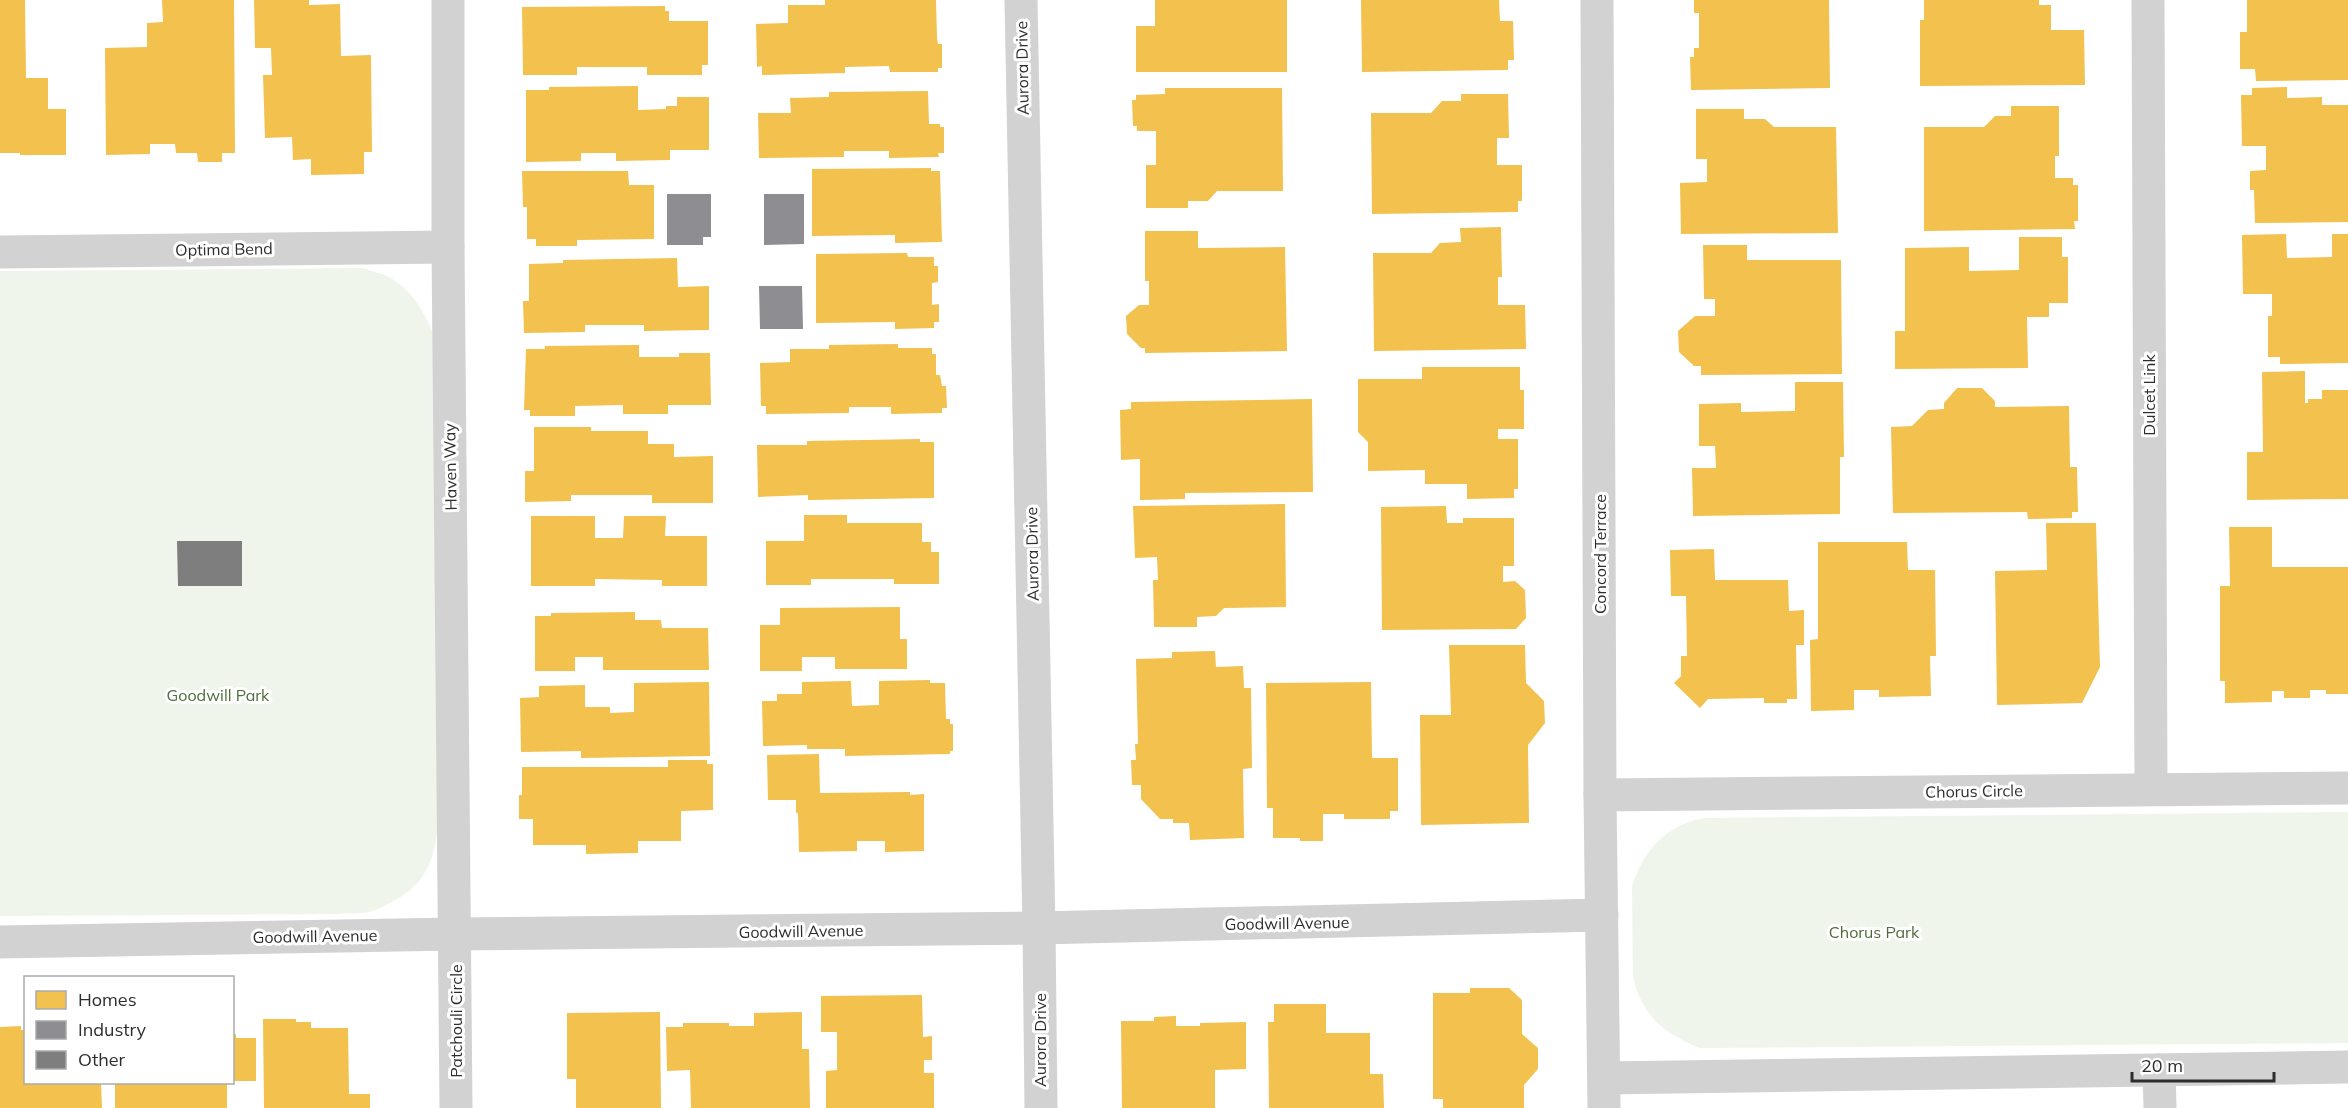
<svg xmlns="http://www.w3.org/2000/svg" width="2348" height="1108" font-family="Mulish,sans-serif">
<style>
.green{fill:#f0f5eb}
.homes{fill:#f2c14e}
.industry{fill:#8d8d92}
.building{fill:#7e7e7e}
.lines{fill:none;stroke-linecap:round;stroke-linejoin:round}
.minor{stroke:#d2d2d2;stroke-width:33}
.tertiary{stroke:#d2d2d2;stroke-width:33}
.labels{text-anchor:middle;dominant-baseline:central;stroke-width:6;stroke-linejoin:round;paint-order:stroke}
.street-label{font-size:16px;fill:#2d2d2d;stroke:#fff}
.park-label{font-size:16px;fill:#4f6b39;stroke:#fff}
</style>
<rect width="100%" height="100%" fill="#fff"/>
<!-- green -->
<g class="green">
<path d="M 362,268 C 370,271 381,273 389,277 C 411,289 424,311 433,333 L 438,820 C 436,857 427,884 392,902 C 385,905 377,910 370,912 C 360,914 348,913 337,914 L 0,916 L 0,271 Z"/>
<path d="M 2348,812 L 2348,1043 L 1700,1048 C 1664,1034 1641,1015 1633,976 L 1632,887 C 1642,851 1667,824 1705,818 Z"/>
</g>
<!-- homes -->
<g class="homes">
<path d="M 0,0 L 25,0 L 26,78 L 48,78 L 48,109 L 66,109 L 66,155 L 20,155 L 20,153 L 0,153 Z"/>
<path d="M 162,0 L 234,0 L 235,153 L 222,153 L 222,162 L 198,162 L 197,153 L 176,153 L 175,144 L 150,144 L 150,154 L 106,155 L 105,48 L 147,47 L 147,23 L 163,22 Z"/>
<path d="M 254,0 L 309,0 L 309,5 L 340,4 L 341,56 L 371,55 L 372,152 L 364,152 L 364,174 L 311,175 L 311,159 L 293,160 L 292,137 L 265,138 L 263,75 L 272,75 L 271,48 L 255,48 Z"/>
<path d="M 825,0 L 936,0 L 937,38 L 938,44 L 942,44 L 942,68 L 938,68 L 938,72 L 890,72 L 889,66 L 845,67 L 845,73 L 762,75 L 762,66 L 757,67 L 756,24 L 788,23 L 788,5 L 825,5 Z"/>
<path d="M 1155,0 L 1287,0 L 1287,72 L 1136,72 L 1136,26 L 1155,26 Z"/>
<path d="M 1361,0 L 1499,0 L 1500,21 L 1513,21 L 1514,60 L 1508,60 L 1508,70 L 1362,72 Z"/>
<path d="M 1694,0 L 1829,0 L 1830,88 L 1691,90 L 1690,57 L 1694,57 L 1694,48 L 1699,48 L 1699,13 L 1694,13 Z"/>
<path d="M 1924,0 L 2039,0 L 2039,5 L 2051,5 L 2051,30 L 2084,30 L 2085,85 L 1920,86 L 1920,20 L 1924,20 Z"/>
<path d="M 2247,0 L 2348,0 L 2348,80 L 2256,81 L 2255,69 L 2240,69 L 2240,32 L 2247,32 Z"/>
<path d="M 665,6 L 665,11 L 669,11 L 669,21 L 708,21 L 708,65 L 702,65 L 702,75 L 647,75 L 647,67 L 577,67 L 577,75 L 523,75 L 522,7 Z"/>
<path d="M 638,86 L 638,110 L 666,109 L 666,106 L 677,106 L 677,97 L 709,97 L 709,150 L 670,150 L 670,160 L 616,161 L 616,153 L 581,153 L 581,161 L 526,162 L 526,90 L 549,90 L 549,87 Z"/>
<path d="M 2287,87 L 2287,98 L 2322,97 L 2322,105 L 2348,105 L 2348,222 L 2255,223 L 2254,190 L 2250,190 L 2250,171 L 2266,170 L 2266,146 L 2242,146 L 2241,95 L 2252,95 L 2252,88 Z"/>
<path d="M 1165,88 L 1282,88 L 1283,191 L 1217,191 L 1208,201 L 1188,201 L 1188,208 L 1146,208 L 1146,165 L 1156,165 L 1156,131 L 1137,131 L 1137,126 L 1133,126 L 1132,100 L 1136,100 L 1136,95 L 1165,94 Z"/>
<path d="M 928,91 L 929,124 L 940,124 L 940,127 L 944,127 L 944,153 L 938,153 L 939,157 L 889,158 L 889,151 L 844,151 L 844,157 L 759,158 L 758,113 L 791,113 L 790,98 L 829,97 L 829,92 Z"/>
<path d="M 1461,94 L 1508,94 L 1509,138 L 1497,138 L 1497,165 L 1522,165 L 1522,201 L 1518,201 L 1518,212 L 1372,214 L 1371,113 L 1431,113 L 1442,101 L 1461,101 Z"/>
<path d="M 2011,106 L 2059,106 L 2059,156 L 2055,156 L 2055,178 L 2073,178 L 2073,185 L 2078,185 L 2078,221 L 2074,221 L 2075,229 L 1924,231 L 1924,127 L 1984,127 L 1995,116 L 2011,116 Z"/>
<path d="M 1696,109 L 1744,109 L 1744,119 L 1765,119 L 1774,127 L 1836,127 L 1838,233 L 1681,234 L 1680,183 L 1707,182 L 1707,159 L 1696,159 Z"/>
<path d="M 931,168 L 931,171 L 940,171 L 942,242 L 895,243 L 895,235 L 812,236 L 812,169 Z"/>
<path d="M 522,171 L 628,171 L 629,185 L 654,185 L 654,239 L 577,240 L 577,246 L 536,246 L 536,239 L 527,239 L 527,207 L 523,207 Z"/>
<path d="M 1501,227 L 1502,277 L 1498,277 L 1498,305 L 1525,305 L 1526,349 L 1374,351 L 1373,253 L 1431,253 L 1440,243 L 1461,242 L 1460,228 Z"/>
<path d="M 1145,231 L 1198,231 L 1198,248 L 1285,247 L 1287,351 L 1145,353 L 1145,348 L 1141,348 L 1127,334 L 1126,316 L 1139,305 L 1149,305 L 1149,281 L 1145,281 Z"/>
<path d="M 2286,234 L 2287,258 L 2332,257 L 2332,234 L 2348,234 L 2348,363 L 2280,364 L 2280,357 L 2268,357 L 2268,316 L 2272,316 L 2272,294 L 2243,294 L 2242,235 Z"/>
<path d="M 2019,237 L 2062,237 L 2062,257 L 2068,257 L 2068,303 L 2049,303 L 2049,317 L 2027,317 L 2028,368 L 1895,369 L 1895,331 L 1905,331 L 1905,248 L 1969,247 L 1969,271 L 2019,270 Z"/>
<path d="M 1703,245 L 1747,245 L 1747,260 L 1841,260 L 1842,374 L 1701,375 L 1701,366 L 1694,366 L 1679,352 L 1678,331 L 1695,316 L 1715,316 L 1715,299 L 1704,299 Z"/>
<path d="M 907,253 L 908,257 L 934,257 L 934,266 L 938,266 L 938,282 L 932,283 L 932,305 L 939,304 L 939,322 L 934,322 L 934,328 L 895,329 L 895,322 L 816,323 L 816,254 Z"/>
<path d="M 677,258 L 678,287 L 709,286 L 709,330 L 644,331 L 644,325 L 585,325 L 585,332 L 524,333 L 523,301 L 529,301 L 529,264 L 563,263 L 563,260 Z"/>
<path d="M 898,344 L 898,348 L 932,348 L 932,354 L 936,354 L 936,375 L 940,375 L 942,386 L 946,386 L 947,408 L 942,408 L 942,413 L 891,414 L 891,407 L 849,407 L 849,413 L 766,414 L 766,406 L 761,406 L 760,363 L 790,362 L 790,349 L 829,349 L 829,345 Z"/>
<path d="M 639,345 L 639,357 L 679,357 L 679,353 L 710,353 L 711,405 L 668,405 L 668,414 L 623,414 L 623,405 L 575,406 L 575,416 L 530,416 L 530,410 L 524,410 L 526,349 L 545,349 L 545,346 Z"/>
<path d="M 1422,367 L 1520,367 L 1520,390 L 1524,390 L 1524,429 L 1498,429 L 1498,439 L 1518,439 L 1518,489 L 1514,489 L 1514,498 L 1467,499 L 1467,484 L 1425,484 L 1425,470 L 1368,471 L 1368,442 L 1358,432 L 1358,379 L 1422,379 Z"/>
<path d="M 2305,371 L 2305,403 L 2308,403 L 2308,399 L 2322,399 L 2322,390 L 2348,390 L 2348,499 L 2247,500 L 2247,452 L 2263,452 L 2262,372 Z"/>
<path d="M 1795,382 L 1843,382 L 1844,457 L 1840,457 L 1840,514 L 1693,516 L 1692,468 L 1716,468 L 1715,446 L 1699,446 L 1699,404 L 1741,403 L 1741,412 L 1795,411 Z"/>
<path d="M 1957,388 L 1982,388 L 1995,401 L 1995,407 L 2069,406 L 2070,467 L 2077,467 L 2078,512 L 2072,512 L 2072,518 L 2028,519 L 2027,512 L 1893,513 L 1891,427 L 1912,426 L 1928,410 L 1944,409 L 1944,403 Z"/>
<path d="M 1312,399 L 1313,492 L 1185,493 L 1185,499 L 1140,500 L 1140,459 L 1121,460 L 1120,410 L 1131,409 L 1131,402 Z"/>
<path d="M 534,427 L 591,427 L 591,431 L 648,431 L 648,444 L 674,444 L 674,457 L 713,456 L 713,503 L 652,503 L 652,495 L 571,495 L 571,501 L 525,502 L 525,471 L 534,471 Z"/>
<path d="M 920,439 L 920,442 L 934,442 L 934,498 L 808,500 L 808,495 L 758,497 L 757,445 L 807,445 L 807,441 Z"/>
<path d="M 1285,504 L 1286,607 L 1224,608 L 1216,616 L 1197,617 L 1197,627 L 1154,627 L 1153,580 L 1158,580 L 1157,557 L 1135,558 L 1133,506 Z"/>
<path d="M 1446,506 L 1447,523 L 1463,523 L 1463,518 L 1514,518 L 1514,566 L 1503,566 L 1503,582 L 1515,581 L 1525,590 L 1526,618 L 1516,629 L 1382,630 L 1381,507 Z"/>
<path d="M 804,515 L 847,515 L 847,523 L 922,523 L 922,542 L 931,542 L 931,552 L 939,552 L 939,584 L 894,584 L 894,579 L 811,579 L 811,585 L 766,585 L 766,541 L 804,541 Z"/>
<path d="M 531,516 L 595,516 L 595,538 L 623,538 L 624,516 L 666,516 L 665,536 L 707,536 L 707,586 L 662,586 L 662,580 L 595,579 L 595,586 L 531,586 Z"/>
<path d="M 2046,523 L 2096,523 L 2100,667 L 2082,703 L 1997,705 L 1995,571 L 2047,570 Z"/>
<path d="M 2229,527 L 2272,527 L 2272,567 L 2348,567 L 2348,694 L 2326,694 L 2326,690 L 2310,690 L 2310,698 L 2284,698 L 2284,691 L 2272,691 L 2272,702 L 2225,703 L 2225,681 L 2220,681 L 2220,586 L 2230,586 Z"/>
<path d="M 1818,542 L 1907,542 L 1908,570 L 1935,570 L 1936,656 L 1930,656 L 1931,696 L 1879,697 L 1879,690 L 1854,690 L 1854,710 L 1811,711 L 1810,640 L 1818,639 Z"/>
<path d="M 1714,549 L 1715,580 L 1788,580 L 1789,611 L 1804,610 L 1804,645 L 1796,645 L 1797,699 L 1787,699 L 1787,703 L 1764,703 L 1764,698 L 1708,699 L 1700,708 L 1674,683 L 1681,676 L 1681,656 L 1687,656 L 1686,596 L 1671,596 L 1670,550 Z"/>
<path d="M 900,607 L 900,639 L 907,639 L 907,669 L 835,669 L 835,657 L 802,657 L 802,671 L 760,671 L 760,625 L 780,625 L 780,608 Z"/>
<path d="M 635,612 L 635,620 L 661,620 L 662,628 L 708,628 L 709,670 L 603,670 L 603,657 L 575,657 L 575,671 L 535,671 L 535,616 L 551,616 L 551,613 Z"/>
<path d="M 1449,645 L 1525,645 L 1526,683 L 1544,701 L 1545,723 L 1528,745 L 1529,823 L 1421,825 L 1420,715 L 1451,715 Z"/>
<path d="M 1215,651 L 1216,667 L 1243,666 L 1244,688 L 1251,688 L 1252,768 L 1243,769 L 1244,838 L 1190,840 L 1189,823 L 1173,823 L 1173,819 L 1160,819 L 1141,799 L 1141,785 L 1132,785 L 1131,760 L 1136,760 L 1135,744 L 1138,744 L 1136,659 L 1172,658 L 1172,652 Z"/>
<path d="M 930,680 L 930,683 L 945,683 L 946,719 L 950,719 L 950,724 L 953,724 L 953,751 L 950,751 L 950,754 L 845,756 L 845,749 L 807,749 L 807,745 L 763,746 L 762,701 L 777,701 L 777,694 L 802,694 L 802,682 L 851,681 L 852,706 L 879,705 L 879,681 Z"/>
<path d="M 709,682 L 710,756 L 581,758 L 581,751 L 521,752 L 520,698 L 539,697 L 539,686 L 585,685 L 585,707 L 610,707 L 610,713 L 634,712 L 634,683 Z"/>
<path d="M 1371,682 L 1372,758 L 1398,758 L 1398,811 L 1390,811 L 1390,819 L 1344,819 L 1344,814 L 1323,814 L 1323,841 L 1300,841 L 1300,838 L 1273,838 L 1273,808 L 1267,808 L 1266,683 Z"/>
<path d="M 819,754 L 820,793 L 910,792 L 910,795 L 924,794 L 924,851 L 885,852 L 885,841 L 857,841 L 857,851 L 799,852 L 798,813 L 796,813 L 796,800 L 768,800 L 767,755 Z"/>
<path d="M 668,760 L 707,760 L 707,764 L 713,764 L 713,810 L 681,811 L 681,841 L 638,841 L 638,853 L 586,854 L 586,845 L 533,845 L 533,819 L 519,819 L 519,795 L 522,795 L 522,767 L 668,767 Z"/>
<path d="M 1470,988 L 1509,988 L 1522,1000 L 1522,1034 L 1538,1048 L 1538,1069 L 1524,1085 L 1524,1108 L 1443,1108 L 1443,1099 L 1433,1099 L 1433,993 L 1470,993 Z"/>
<path d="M 922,995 L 923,1037 L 932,1036 L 932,1060 L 924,1060 L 924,1073 L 934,1073 L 934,1108 L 826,1108 L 826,1071 L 837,1070 L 837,1032 L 821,1032 L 821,996 Z"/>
<path d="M 1274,1004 L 1326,1004 L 1326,1033 L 1370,1033 L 1370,1074 L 1383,1074 L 1384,1108 L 1269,1108 L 1268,1022 L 1274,1022 Z"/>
<path d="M 660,1012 L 661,1108 L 576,1108 L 576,1079 L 567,1079 L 567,1013 Z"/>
<path d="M 802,1012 L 802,1049 L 809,1049 L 810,1108 L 691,1108 L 690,1070 L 667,1071 L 666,1027 L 683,1027 L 683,1023 L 729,1023 L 729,1026 L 754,1026 L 754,1013 Z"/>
<path d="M 1176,1016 L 1176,1026 L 1200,1026 L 1200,1023 L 1246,1022 L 1246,1069 L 1215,1070 L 1215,1108 L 1122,1108 L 1121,1021 L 1154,1021 L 1154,1017 Z"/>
<path d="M 263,1019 L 296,1019 L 296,1022 L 311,1022 L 311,1028 L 348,1028 L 349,1094 L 370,1094 L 370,1108 L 264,1108 Z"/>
<path d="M 21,1026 L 21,1030 L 26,1030 L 26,1082 L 101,1082 L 102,1108 L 0,1108 L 0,1027 Z"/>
<path d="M 232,1034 L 236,1034 L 236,1038 L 256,1038 L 256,1081 L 232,1081 Z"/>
<rect x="115" y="1082" width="112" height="26"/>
</g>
<!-- industry -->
<g class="industry">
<path d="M 667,194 L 711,194 L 711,237 L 703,237 L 703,245 L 667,245 Z"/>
<path d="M 764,194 L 804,194 L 804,244 L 764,245 Z"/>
<path d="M 759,286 L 802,286 L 803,329 L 760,329 Z"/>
</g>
<!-- building -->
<path class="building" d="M 177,541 L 242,541 L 242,586 L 178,586 Z"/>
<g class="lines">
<!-- minor -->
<g class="minor">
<path d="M 448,0 L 448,247 L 456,1108"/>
<path d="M 1597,0 L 1600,795 L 1604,1108"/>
<path d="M 2148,0 L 2151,789"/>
<path d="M 0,252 L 448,247"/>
<path d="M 1600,795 L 2348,788"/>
<path d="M 0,942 L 455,934 L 1039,928 L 1602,915"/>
<path d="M 2159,1070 L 2160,1108"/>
<path d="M 1604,1078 L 2348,1067"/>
</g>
<!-- tertiary -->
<path class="tertiary" d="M 1021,0 L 1039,928 L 1041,1108"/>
</g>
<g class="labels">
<!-- street labels -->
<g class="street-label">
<text transform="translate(1022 68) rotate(-91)">Aurora Drive</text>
<text transform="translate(224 249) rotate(-1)">Optima Bend</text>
<text transform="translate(2149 395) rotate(-90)">Dulcet Link</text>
<text transform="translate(450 467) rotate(-91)">Haven Way</text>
<text transform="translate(1032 554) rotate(-91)">Aurora Drive</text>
<text transform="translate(1600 554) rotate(-90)">Concord Terrace</text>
<text transform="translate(1974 791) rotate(-1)">Chorus Circle</text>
<text transform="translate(1287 923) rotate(-1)">Goodwill Avenue</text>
<text transform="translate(801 931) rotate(-1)">Goodwill Avenue</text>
<text transform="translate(315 936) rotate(-1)">Goodwill Avenue</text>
<text transform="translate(456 1021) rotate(-90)">Patchouli Circle</text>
<text transform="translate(1040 1040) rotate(-90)">Aurora Drive</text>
</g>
<!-- park labels -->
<g class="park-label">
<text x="218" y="695">Goodwill Park</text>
<text x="1874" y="932">Chorus Park</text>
</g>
</g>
<!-- legend -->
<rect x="24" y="976" width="210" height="108" fill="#ffffff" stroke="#ababab" stroke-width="1.5"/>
<rect x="36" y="991" width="30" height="18" fill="#f2c14e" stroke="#ababab" stroke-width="1.5"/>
<text x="78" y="1006" font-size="18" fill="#2d2d2d">Homes</text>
<rect x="36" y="1021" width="30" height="18" fill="#8d8d92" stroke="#ababab" stroke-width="1.5"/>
<text x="78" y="1036" font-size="18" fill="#2d2d2d">Industry</text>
<rect x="36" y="1051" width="30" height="18" fill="#7e7e7e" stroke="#ababab" stroke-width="1.5"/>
<text x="78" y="1066" font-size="18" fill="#2d2d2d">Other</text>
<!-- scale -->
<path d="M2132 1072v9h142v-9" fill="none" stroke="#2d2d2d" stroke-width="3"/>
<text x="2141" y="1072" font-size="18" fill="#2d2d2d" stroke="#ffffff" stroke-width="4.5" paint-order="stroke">20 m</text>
</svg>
